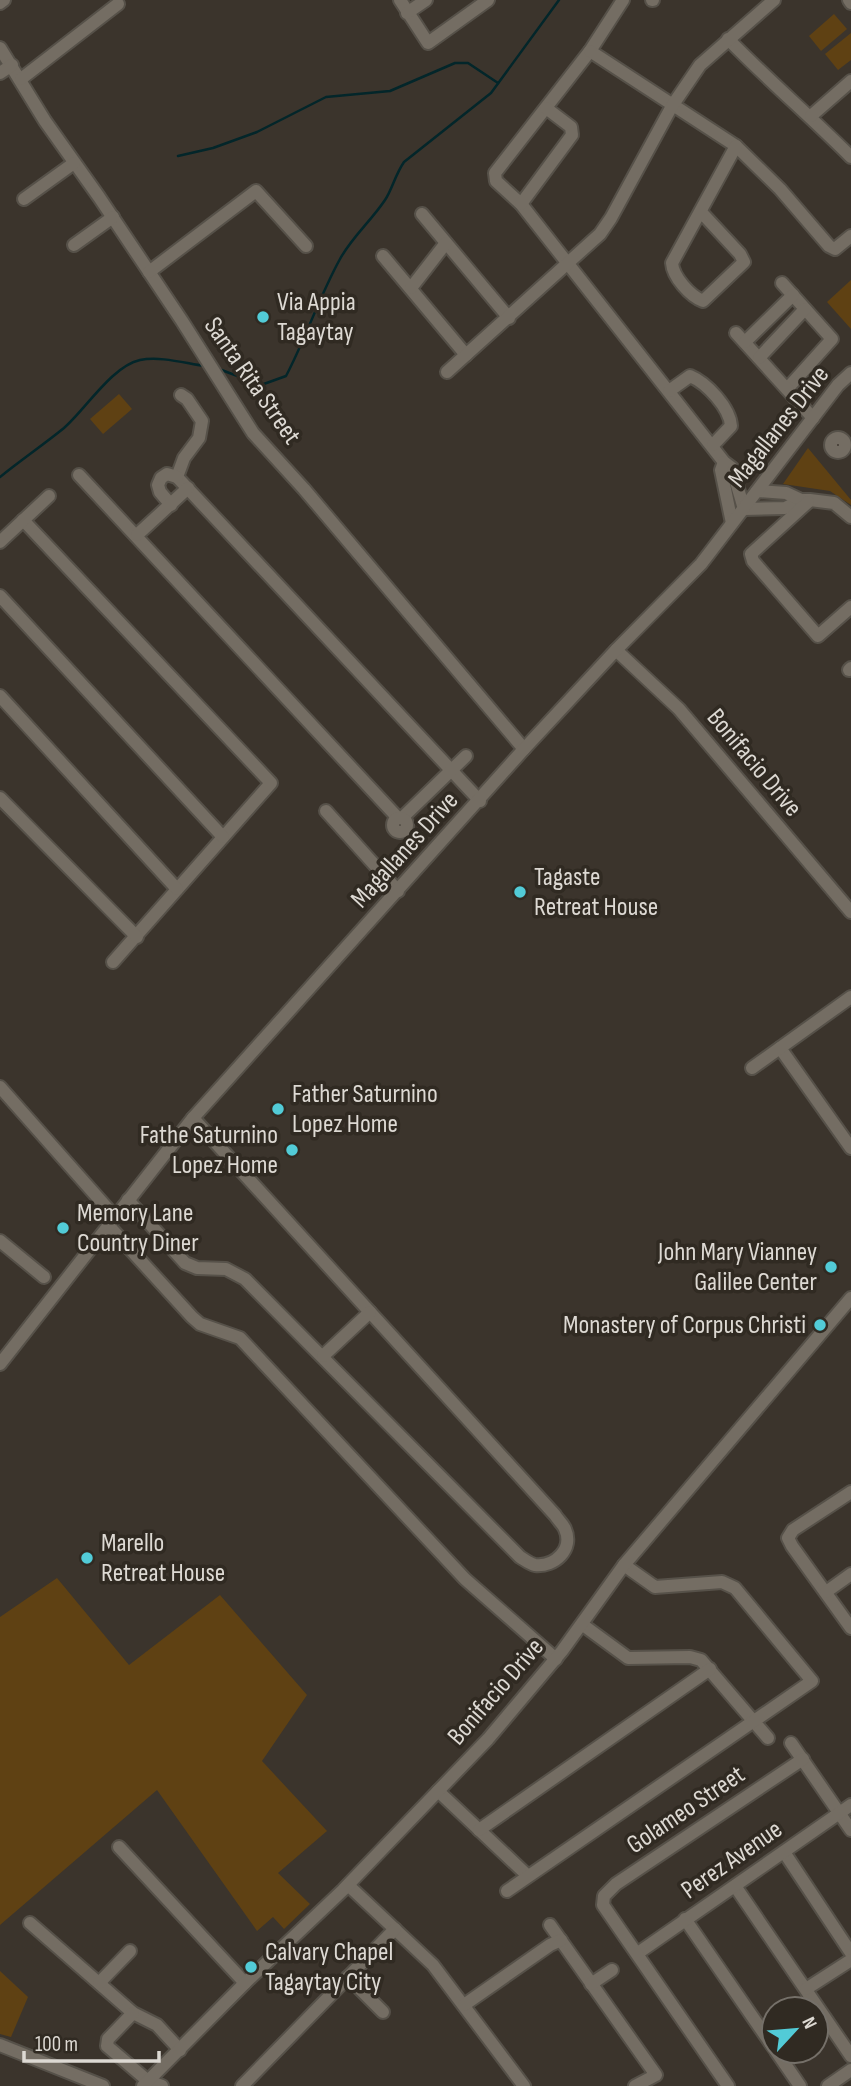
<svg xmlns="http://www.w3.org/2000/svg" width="851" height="2086" font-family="'Sofia Sans Condensed',sans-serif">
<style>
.green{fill:#5f4113}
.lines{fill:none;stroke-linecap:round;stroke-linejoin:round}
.stream{stroke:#03262a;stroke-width:2.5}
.minor-casing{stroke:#565149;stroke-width:16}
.minor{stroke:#746d63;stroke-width:12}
.poi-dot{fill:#52cbd7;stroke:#302a22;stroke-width:2.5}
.labels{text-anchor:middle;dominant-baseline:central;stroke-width:7;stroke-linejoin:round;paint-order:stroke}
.poi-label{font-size:26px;fill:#ddd9d3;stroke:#302a22;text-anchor:start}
.street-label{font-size:26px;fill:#ddd9d3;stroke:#302a22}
</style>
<rect width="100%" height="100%" fill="#3b342c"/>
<!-- green -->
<g class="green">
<path d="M 834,14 L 847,29 L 821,51 L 809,36 Z"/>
<path d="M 851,33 L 851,60 L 838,70 L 825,54 Z"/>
<path d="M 851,280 L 851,329 L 827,302 Z"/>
<path d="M 119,394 L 132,409 L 103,434 L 90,419 Z"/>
<path d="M 808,448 L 851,500 L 851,505 L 830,491 L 783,484 Z"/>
<path d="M 57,1578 L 129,1665 L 220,1595 L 307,1695 L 262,1761 L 327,1831 L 278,1873 L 310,1904 L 284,1929 L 273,1917 L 257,1931 L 157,1790 L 0,1925 L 0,1617 Z"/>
<path d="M 0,1971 L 28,1997 L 11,2037 L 0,2034 Z"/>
</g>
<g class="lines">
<!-- stream -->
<g class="stream">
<path d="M 178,156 L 213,148 L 257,132 L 326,97 L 390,91 L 455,63 L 468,63 L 498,83"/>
<path d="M 219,369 L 261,385 L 286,376 C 306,338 319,297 340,259 C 352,237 371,221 385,200 C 392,190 395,175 404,162 L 491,93 L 559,0"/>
<path d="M 0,477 C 21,460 43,445 64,428 C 85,410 112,366 140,360 C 160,356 184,363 204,366"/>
</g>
<defs>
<g id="minor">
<path d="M 400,0 L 428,43 L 488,0"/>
<path d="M 623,0 L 590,51 L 495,173 L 496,181 L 521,204 L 724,462 L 732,468 L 744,509 L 785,508 L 801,500 L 810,500 L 834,503 L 851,517"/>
<path d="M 652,0 L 653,0"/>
<path d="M 849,0 L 851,3"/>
<path d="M 0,3 L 4,0"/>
<path d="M 407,13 L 426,0"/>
<path d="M 728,39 C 768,80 811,117 851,157"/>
<path d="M 0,48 L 45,121 L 99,197 L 182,321 L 253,433 L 304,489 L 524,749"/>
<path d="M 590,51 L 736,146 L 780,189 L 829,246 L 835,249 L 851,236"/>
<path d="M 0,73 L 12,65"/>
<path d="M 21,79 L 118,4"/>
<path d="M 811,116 L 851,81"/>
<path d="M 24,199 L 74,163"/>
<path d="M 521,204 L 572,135 L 571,127 L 546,108"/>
<path d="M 701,212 L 740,254 L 744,262 L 703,301 C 690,296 673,277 672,263 L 736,146"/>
<path d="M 422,214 L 509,318"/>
<path d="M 74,245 L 113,217"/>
<path d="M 383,256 L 466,355"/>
<path d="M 149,272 L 256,191 L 306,246"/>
<path d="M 782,283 L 832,339 L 787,389"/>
<path d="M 411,288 L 446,243"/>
<path d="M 736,333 L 813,418"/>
<path d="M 745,342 L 793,295"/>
<path d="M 759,358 L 805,309"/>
<path d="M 447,372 L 600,234 L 611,218 L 672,106 L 700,65 L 774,0"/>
<path d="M 669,391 L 690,376 C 707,383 730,408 731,426 L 713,445"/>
<path d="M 181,395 L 187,399 L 202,421 L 199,438 L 184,458 L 177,477 L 480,801"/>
<circle cx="838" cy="445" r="7"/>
<path d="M 724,462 L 721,470 L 732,523"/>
<path d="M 79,475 L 398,818"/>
<path d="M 757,491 L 786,493 L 801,500"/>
<path d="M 808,502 L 751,554 L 753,561 L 818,636 L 851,607"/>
<path d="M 171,505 L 160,492 L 158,485 L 161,478 L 167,474 L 177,477"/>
<path d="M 23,520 L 271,783 L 113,962"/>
<path d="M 137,535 L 188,488"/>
<path d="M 0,542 L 49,496"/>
<path d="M 0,596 L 223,837"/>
<path d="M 616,650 L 679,709 L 851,912"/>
<path d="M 849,670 L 851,668"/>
<path d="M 0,696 L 177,889"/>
<path d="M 0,798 L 137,937"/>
<path d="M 326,811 L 398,891"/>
<path d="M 402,818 L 466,756"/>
<circle cx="400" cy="825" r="7"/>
<path d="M 780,1048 L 851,1148"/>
<path d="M 752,1068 L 851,997"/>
<path d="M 0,1087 L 115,1217"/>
<path d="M 128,1200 L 185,1263 L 197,1268 L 226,1269 L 245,1279 L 520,1557 C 525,1560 530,1564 535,1565 C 555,1567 574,1549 565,1529 C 563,1524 558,1520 555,1515 L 193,1118"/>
<path d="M 109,1226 L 192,1317 L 200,1324 L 240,1338 L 465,1579 L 556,1659"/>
<path d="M 0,1241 L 44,1277"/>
<path d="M 323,1356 L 370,1312"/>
<path d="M 0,1364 L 193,1118 L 524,749 L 616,650 L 701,564 L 838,385 L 851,373"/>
<path d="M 851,1492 L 793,1530 L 788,1538 L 792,1546 L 851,1628"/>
<path d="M 826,1592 L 851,1574"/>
<path d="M 583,1625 L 628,1658 L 690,1657 L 701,1660 L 768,1738"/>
<path d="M 791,1743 L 851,1830"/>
<path d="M 438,1791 L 528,1876"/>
<path d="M 479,1830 L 710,1669"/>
<path d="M 119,1847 L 245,1983"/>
<path d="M 784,1852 L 851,1953"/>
<path d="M 348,1885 L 433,1965 L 524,2086"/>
<path d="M 735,1886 L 851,2056"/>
<path d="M 507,1891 L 812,1681 L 735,1588 L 722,1582 L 655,1587 L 624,1565"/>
<path d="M 685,1919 L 774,2048"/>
<path d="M 30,1923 L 133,2013 L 157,2025 L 180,2050"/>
<path d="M 550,1925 L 656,2075 L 635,2086"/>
<path d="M 638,1953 L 851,1805"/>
<path d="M 348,1977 L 383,2012"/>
<path d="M 99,1983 L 130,1951"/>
<path d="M 591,1984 L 612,1970"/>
<path d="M 806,1989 L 851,1960"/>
<path d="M 464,2005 L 550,1945 L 561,1940"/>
<path d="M 133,2013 L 108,2039 L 107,2046 L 148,2081 L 162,2086"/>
<path d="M 0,2045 L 103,2086"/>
<path d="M 776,2051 L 800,2086"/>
<path d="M 143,2086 L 245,1983 L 343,1890 L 488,1739 L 562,1651 L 624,1565 L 851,1298"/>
<path d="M 242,2086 L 395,1929"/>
<path d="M 728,2086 L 603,1905 L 604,1896 L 616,1884 L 803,1759"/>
<path d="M 828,2086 L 851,2070"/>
</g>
</defs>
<!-- minor casing -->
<use href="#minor" class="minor-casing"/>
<!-- minor -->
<use href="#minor" class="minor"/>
</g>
<!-- markers -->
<g class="poi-dot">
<circle cx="263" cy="317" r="7"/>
<circle cx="520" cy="892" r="7"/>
<circle cx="278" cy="1109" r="7"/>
<circle cx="292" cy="1150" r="7"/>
<circle cx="63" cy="1228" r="7"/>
<circle cx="831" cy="1267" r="7"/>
<circle cx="820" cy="1325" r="7"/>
<circle cx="87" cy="1558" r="7"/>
<circle cx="251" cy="1967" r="7"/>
</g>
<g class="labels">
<!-- poi labels -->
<g class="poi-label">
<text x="277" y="302">Via Appia<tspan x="277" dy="30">Tagaytay</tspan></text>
<text x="534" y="877">Tagaste<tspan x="534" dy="30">Retreat House</tspan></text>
<text x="292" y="1094">Father Saturnino<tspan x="292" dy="30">Lopez Home</tspan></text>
<text x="278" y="1135" text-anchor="end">Fathe Saturnino<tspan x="278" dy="30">Lopez Home</tspan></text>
<text x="77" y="1213">Memory Lane<tspan x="77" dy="30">Country Diner</tspan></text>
<text x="817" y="1252" text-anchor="end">John Mary Vianney<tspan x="817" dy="30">Galilee Center</tspan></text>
<text x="806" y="1325" text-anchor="end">Monastery of Corpus Christi</text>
<text x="101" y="1543">Marello<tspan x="101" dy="30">Retreat House</tspan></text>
<text x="265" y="1952">Calvary Chapel<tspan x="265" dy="30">Tagaytay City</tspan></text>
</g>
<!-- street labels -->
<g class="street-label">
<text transform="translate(252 381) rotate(55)">Santa Rita Street</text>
<text transform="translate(779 427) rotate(-52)">Magallanes Drive</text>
<text transform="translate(754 763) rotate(50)">Bonifacio Drive</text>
<text transform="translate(405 850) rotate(-48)">Magallanes Drive</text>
<text transform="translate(496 1692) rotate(-49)">Bonifacio Drive</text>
<text transform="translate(686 1810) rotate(-34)">Golameo Street</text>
<text transform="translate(732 1860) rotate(-35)">Perez Avenue</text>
</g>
</g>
<!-- north arrow -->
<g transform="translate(795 2030) rotate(64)"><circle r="33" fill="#302a22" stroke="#757069" stroke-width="2"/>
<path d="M0-5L12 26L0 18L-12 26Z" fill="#52cbd7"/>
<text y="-10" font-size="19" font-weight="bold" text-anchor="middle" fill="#ddd9d3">N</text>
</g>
<!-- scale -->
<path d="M24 2051v10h135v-10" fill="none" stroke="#ddd9d3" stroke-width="3.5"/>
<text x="35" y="2051" font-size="21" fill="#ddd9d3" stroke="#302a22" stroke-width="5" paint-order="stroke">100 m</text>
</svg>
